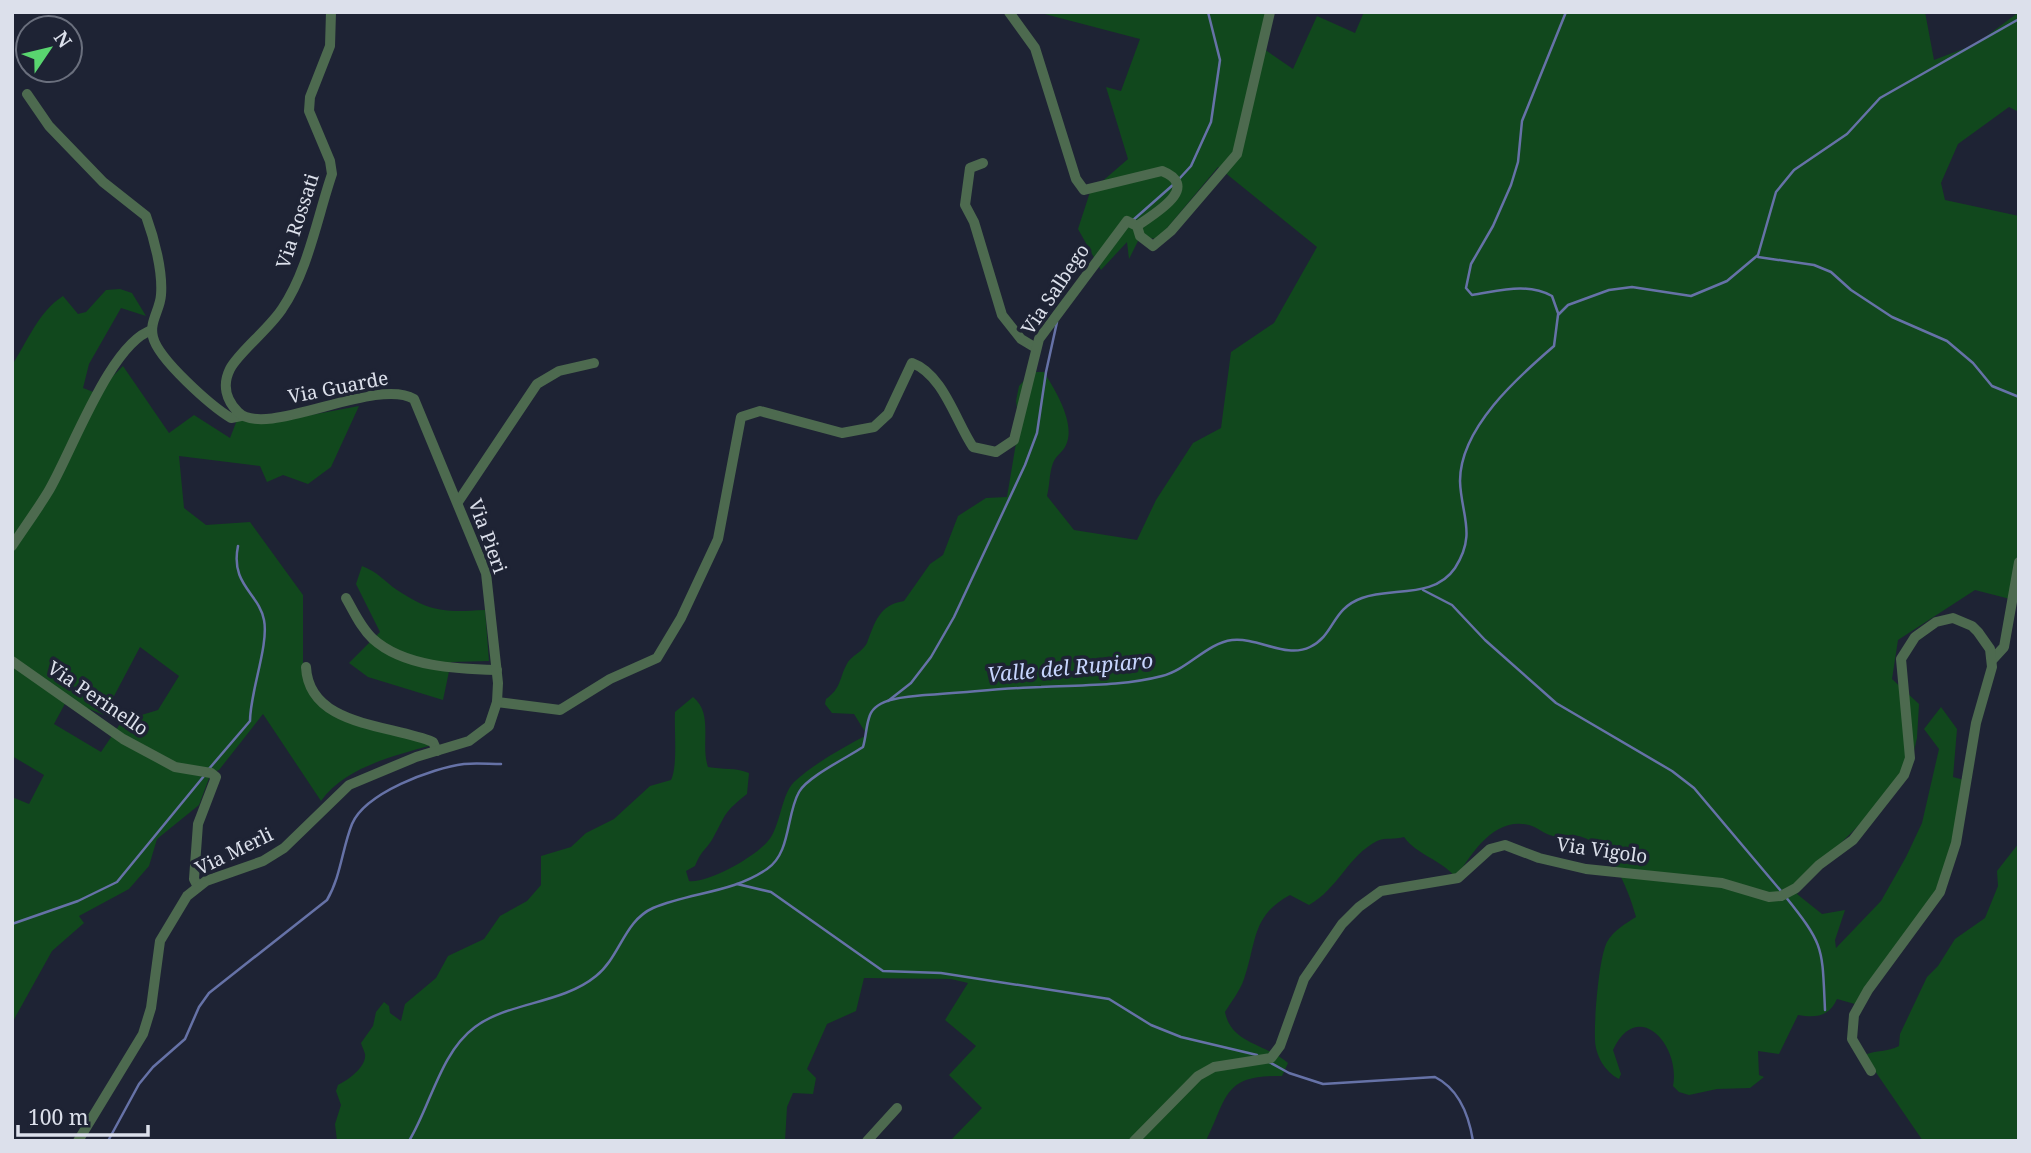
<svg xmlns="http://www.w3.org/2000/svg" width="2031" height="1153" font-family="'Noto Serif',serif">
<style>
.green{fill:#11481d;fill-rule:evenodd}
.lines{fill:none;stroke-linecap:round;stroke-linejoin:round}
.stream{stroke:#6672a7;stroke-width:2.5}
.minor{stroke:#4d6a4f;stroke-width:10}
.labels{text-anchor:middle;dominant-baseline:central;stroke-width:7;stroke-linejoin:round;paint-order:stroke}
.street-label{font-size:19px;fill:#dce0eb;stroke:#1e2334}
.water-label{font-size:21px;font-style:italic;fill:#c6d4fd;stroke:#1e2334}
</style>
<rect width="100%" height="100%" fill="#1e2334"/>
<!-- green -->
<g class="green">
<path d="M 1037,12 L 1269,12 L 1261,47 L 1293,69 L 1317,16 L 1355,33 L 1364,12 L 1925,12 L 1934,60 L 1976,44 L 2019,12 L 2019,112 L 2009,107 L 1958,144 L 1941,183 L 1945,200 L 2019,216 L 2019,570 L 2010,599 L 1975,590 L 1898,640 L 1892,679 L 1919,704 L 1917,738 L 1908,776 L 1822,862 L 1797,894 L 1822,914 L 1845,910 L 1835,940 L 1836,948 L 1881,901 L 1906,857 L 1922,823 L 1939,749 L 1924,729 L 1941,707 L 1957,729 L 1953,777 L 1971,782 L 1937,899 L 1862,1006 L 1837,999 C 1829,1017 1816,1018 1798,1015 L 1779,1054 L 1758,1051 L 1759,1075 L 1764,1077 L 1750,1088 L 1717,1089 L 1689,1095 L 1679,1092 L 1673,1086 C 1681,1046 1638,997 1613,1050 L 1621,1074 L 1619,1079 C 1605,1072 1595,1055 1595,1039 C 1594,1020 1599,957 1607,942 C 1614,930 1625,924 1636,917 C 1628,888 1610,840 1574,835 C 1567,834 1561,838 1553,836 C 1544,834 1537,827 1529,825 C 1494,816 1471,854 1456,878 C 1441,859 1418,856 1404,837 C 1395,840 1386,837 1377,841 C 1348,856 1338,889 1309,905 L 1290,895 C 1251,916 1257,942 1244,979 C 1240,991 1231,1002 1225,1012 C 1231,1044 1267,1044 1288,1063 L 1282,1076 C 1223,1075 1228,1096 1206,1141 L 950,1141 L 982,1108 L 949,1075 L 976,1046 L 945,1020 L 968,983 L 951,979 L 864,978 L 856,1011 L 827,1024 L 807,1069 L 816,1078 L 813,1094 L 793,1093 L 787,1107 L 785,1141 L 337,1141 L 335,1124 L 341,1105 L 336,1091 L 338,1085 C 347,1081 367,1067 365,1054 C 364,1050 362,1047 361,1043 L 373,1026 L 376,1012 L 384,1002 L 389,1006 L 390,1013 L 401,1021 L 405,1004 L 436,978 L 448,956 L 484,939 L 500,916 L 527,901 L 541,885 L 541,856 L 571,847 L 586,833 L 614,819 L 650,786 L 671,780 C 678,766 674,730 675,712 L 693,697 C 714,714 700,744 708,767 C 723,770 735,767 749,773 L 747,794 C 723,813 727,813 713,838 C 707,849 701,850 695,866 L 686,871 L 689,881 C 708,884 761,854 771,837 C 781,821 782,794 794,782 C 815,763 842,748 867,735 L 854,714 L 832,713 L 825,704 L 826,699 C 842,688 839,677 848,662 C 853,655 863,651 867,643 C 875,622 879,605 904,601 L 930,564 L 943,555 L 958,516 L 986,498 L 1007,497 L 1019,425 L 1016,401 L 1019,386 L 1032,372 L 1044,372 C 1055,390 1076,423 1066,445 C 1063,452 1056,455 1053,463 C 1049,474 1050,484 1047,496 L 1074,530 L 1137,540 L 1156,500 L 1193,443 L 1221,428 L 1231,352 L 1274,323 L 1317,247 L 1218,167 L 1158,239 L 1140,237 L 1129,259 L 1127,242 L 1101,270 L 1078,229 L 1090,192 L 1128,159 L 1106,87 L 1121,91 L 1140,39 Z"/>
<path d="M 120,289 L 132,293 L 146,316 L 121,308 L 89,364 L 83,388 L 96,393 L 123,366 L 169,433 L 194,415 L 230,438 L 237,420 L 263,424 L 359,406 L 331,467 L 308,484 L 283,475 L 267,482 L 260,466 L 179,456 L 184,508 L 206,525 L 250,522 L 303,595 L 303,676 L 326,708 L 432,745 C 394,756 345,767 321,801 L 263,714 L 219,770 L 211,773 L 199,805 L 157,839 L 149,866 L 129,889 L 79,916 L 84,923 L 52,951 L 12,1023 L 12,797 L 29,804 L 44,775 L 12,756 L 12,365 C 28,341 38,312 63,296 L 78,314 L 86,312 L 106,290 ZM 140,647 L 179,676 L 158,710 L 122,721 L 101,752 L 54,724 L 67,700 L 104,715 Z"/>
<path d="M 362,566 C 378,572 384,581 397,590 C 432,613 445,612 485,610 L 489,661 L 451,662 L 443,700 L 368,677 L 349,663 L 380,632 L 356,584 Z"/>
<path d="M 2019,843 L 2019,1141 L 1923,1141 L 1864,1055 C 1877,1050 1887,1052 1899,1046 L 1900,1034 L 1927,977 L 1938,966 L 1955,939 L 1985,918 L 1998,886 L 1997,871 Z"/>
</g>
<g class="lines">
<!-- stream -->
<g class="stream">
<path d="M 1179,179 L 1191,166 L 1211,122 L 1220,60 L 1208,12"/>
<path d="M 1132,221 L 1174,184"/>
<path d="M 1758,257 L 1814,265 L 1831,272 L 1851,290 L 1892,317 L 1947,341 L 1973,363 L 1992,386 L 2019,397"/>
<path d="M 1558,313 L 1552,296 C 1527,282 1499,291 1472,295 L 1466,288 L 1471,264 L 1493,226 L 1511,185 L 1518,162 L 1522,121 L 1566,12"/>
<path d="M 1423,590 L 1452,605 L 1485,640 L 1556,703 L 1672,771 L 1694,788 L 1781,891"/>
<path d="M 888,701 L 911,683 L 931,657 L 954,617 L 1025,465 L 1037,433 L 1046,372 L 1057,322"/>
<path d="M 208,770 L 250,721 C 250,692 269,645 264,620 C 259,593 230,585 238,546"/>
<path d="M 737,884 L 771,892 L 883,971 L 941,973 L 1109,999 L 1151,1025 L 1181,1037 L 1257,1055"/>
<path d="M 1785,896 C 1825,946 1822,947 1825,1010"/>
<path d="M 12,924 L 78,901 L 117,882 L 204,776"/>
<path d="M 1269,1062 L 1289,1073 L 1323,1084 L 1435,1077 C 1459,1089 1469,1116 1473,1141"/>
<path d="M 108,1141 L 139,1084 L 153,1067 L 185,1039 L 199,1007 L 209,993 L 327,900 C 341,876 342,849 352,824 C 365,793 432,768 464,764 C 476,763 489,764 501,764"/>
<path d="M 409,1141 C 431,1105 440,1053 475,1027 C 508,1002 562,1004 596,976 C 620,957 624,921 653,908 C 691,892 732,893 767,869 C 791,853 786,815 799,792 C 807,777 848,757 863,747 C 866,737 866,727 869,718 C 874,697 908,697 925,695 C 964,693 1002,688 1041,687 C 1080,685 1124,686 1162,676 C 1187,670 1207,643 1232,640 C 1258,637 1286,659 1310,647 C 1335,635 1331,609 1362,598 C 1392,587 1434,599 1455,568 C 1477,534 1461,515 1460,481 C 1460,428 1518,377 1554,346 L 1558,315 L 1568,305 L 1609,290 L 1632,287 L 1691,296 L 1727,281 L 1758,255 L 1776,192 L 1794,170 L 1847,134 L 1880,98 L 2019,19"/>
</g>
<!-- minor -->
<g class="minor">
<path d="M 1009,12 L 1035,48 L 1076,179 L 1084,190 L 1162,171 C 1202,187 1154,214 1137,226"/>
<path d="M 27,94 L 49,126 L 103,182 L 146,216 C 154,238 163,271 161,295 C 160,310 149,322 153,337 C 158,359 211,406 231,418 L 241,416"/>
<path d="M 983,163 L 970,168 L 965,205 L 974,222 L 1002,315 L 1021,339 L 1036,348"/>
<path d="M 458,502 L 537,384 L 559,371 L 594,363"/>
<path d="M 12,546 C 24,528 37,510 48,492 C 71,454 110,343 152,330"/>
<path d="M 346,598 C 354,612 361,628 373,639 C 404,667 457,669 497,670"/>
<path d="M 1993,659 L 2004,647 L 2019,562"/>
<path d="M 12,661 L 123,739 L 175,767 L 211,773 L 216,777 L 198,824 L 194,879 L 198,887"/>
<path d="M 306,667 C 309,727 390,724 433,742 L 437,751"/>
<path d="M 497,702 L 560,710 L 610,679 L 657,658 L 681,618 L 718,539 L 741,417 L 760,411 L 842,433 L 874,427 L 888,414 L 912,363 C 943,374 956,422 973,447 L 996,452 L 1014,440 L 1039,339 L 1127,221 L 1137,226 L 1140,236 L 1153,246 L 1171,231 L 1237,154 L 1270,12"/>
<path d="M 78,1141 L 143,1034 L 151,1008 L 160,941 L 187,896 L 206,881 L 263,861 L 284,848 L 349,785 L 416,757 L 469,741 L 489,726 L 497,702 L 498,683 L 486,573 L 414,399 C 376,376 265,440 238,412 C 226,400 222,385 230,369 C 238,353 269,329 282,309 C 308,271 317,218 332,174 L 330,161 L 309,111 L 310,97 L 330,46 L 331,12"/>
<path d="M 867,1141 L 897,1108"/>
<path d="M 1134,1141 L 1198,1076 L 1214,1067 L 1271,1058 L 1280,1046 L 1304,979 L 1342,924 L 1359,907 L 1381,891 L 1458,878 L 1490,849 L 1505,845 L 1539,858 L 1586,869 L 1722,883 L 1769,897 L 1781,896 L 1796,888 L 1819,865 L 1853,840 L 1904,775 L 1910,758 L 1901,659 L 1915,637 L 1936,622 L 1953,618 L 1972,626 L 1978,632 L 1990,649 L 1992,667 L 1976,723 L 1956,843 L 1940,892 L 1868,990 L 1854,1015 L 1852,1039 L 1871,1071"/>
</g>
</g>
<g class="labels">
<!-- street labels -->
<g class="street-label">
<text transform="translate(297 221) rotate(-72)">Via Rossati</text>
<text transform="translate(1055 289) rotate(-56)">Via Salbego</text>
<text transform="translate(338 387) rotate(-11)">Via Guarde</text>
<text transform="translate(488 536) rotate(70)">Via Pieri</text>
<text transform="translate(98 698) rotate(34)">Via Perinello</text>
<text transform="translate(1602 850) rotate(8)">Via Vigolo</text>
<text transform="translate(234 851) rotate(-26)">Via Merli</text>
</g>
<!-- water labels -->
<g class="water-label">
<text transform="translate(1070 667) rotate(-5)">Valle del Rupiaro</text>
</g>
</g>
<!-- border -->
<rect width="2031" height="1153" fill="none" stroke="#dce0eb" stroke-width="28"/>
<!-- north arrow -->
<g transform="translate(49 49) rotate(55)"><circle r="33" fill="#1e2334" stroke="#6a6f7d" stroke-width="2"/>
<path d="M0-5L12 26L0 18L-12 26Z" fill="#59d56f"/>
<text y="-10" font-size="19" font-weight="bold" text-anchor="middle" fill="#dce0eb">N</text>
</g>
<!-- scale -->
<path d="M18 1125v10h130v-10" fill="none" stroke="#dce0eb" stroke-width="3.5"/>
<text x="28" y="1125" font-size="21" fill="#dce0eb" stroke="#1e2334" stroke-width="5" paint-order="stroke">100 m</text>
</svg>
